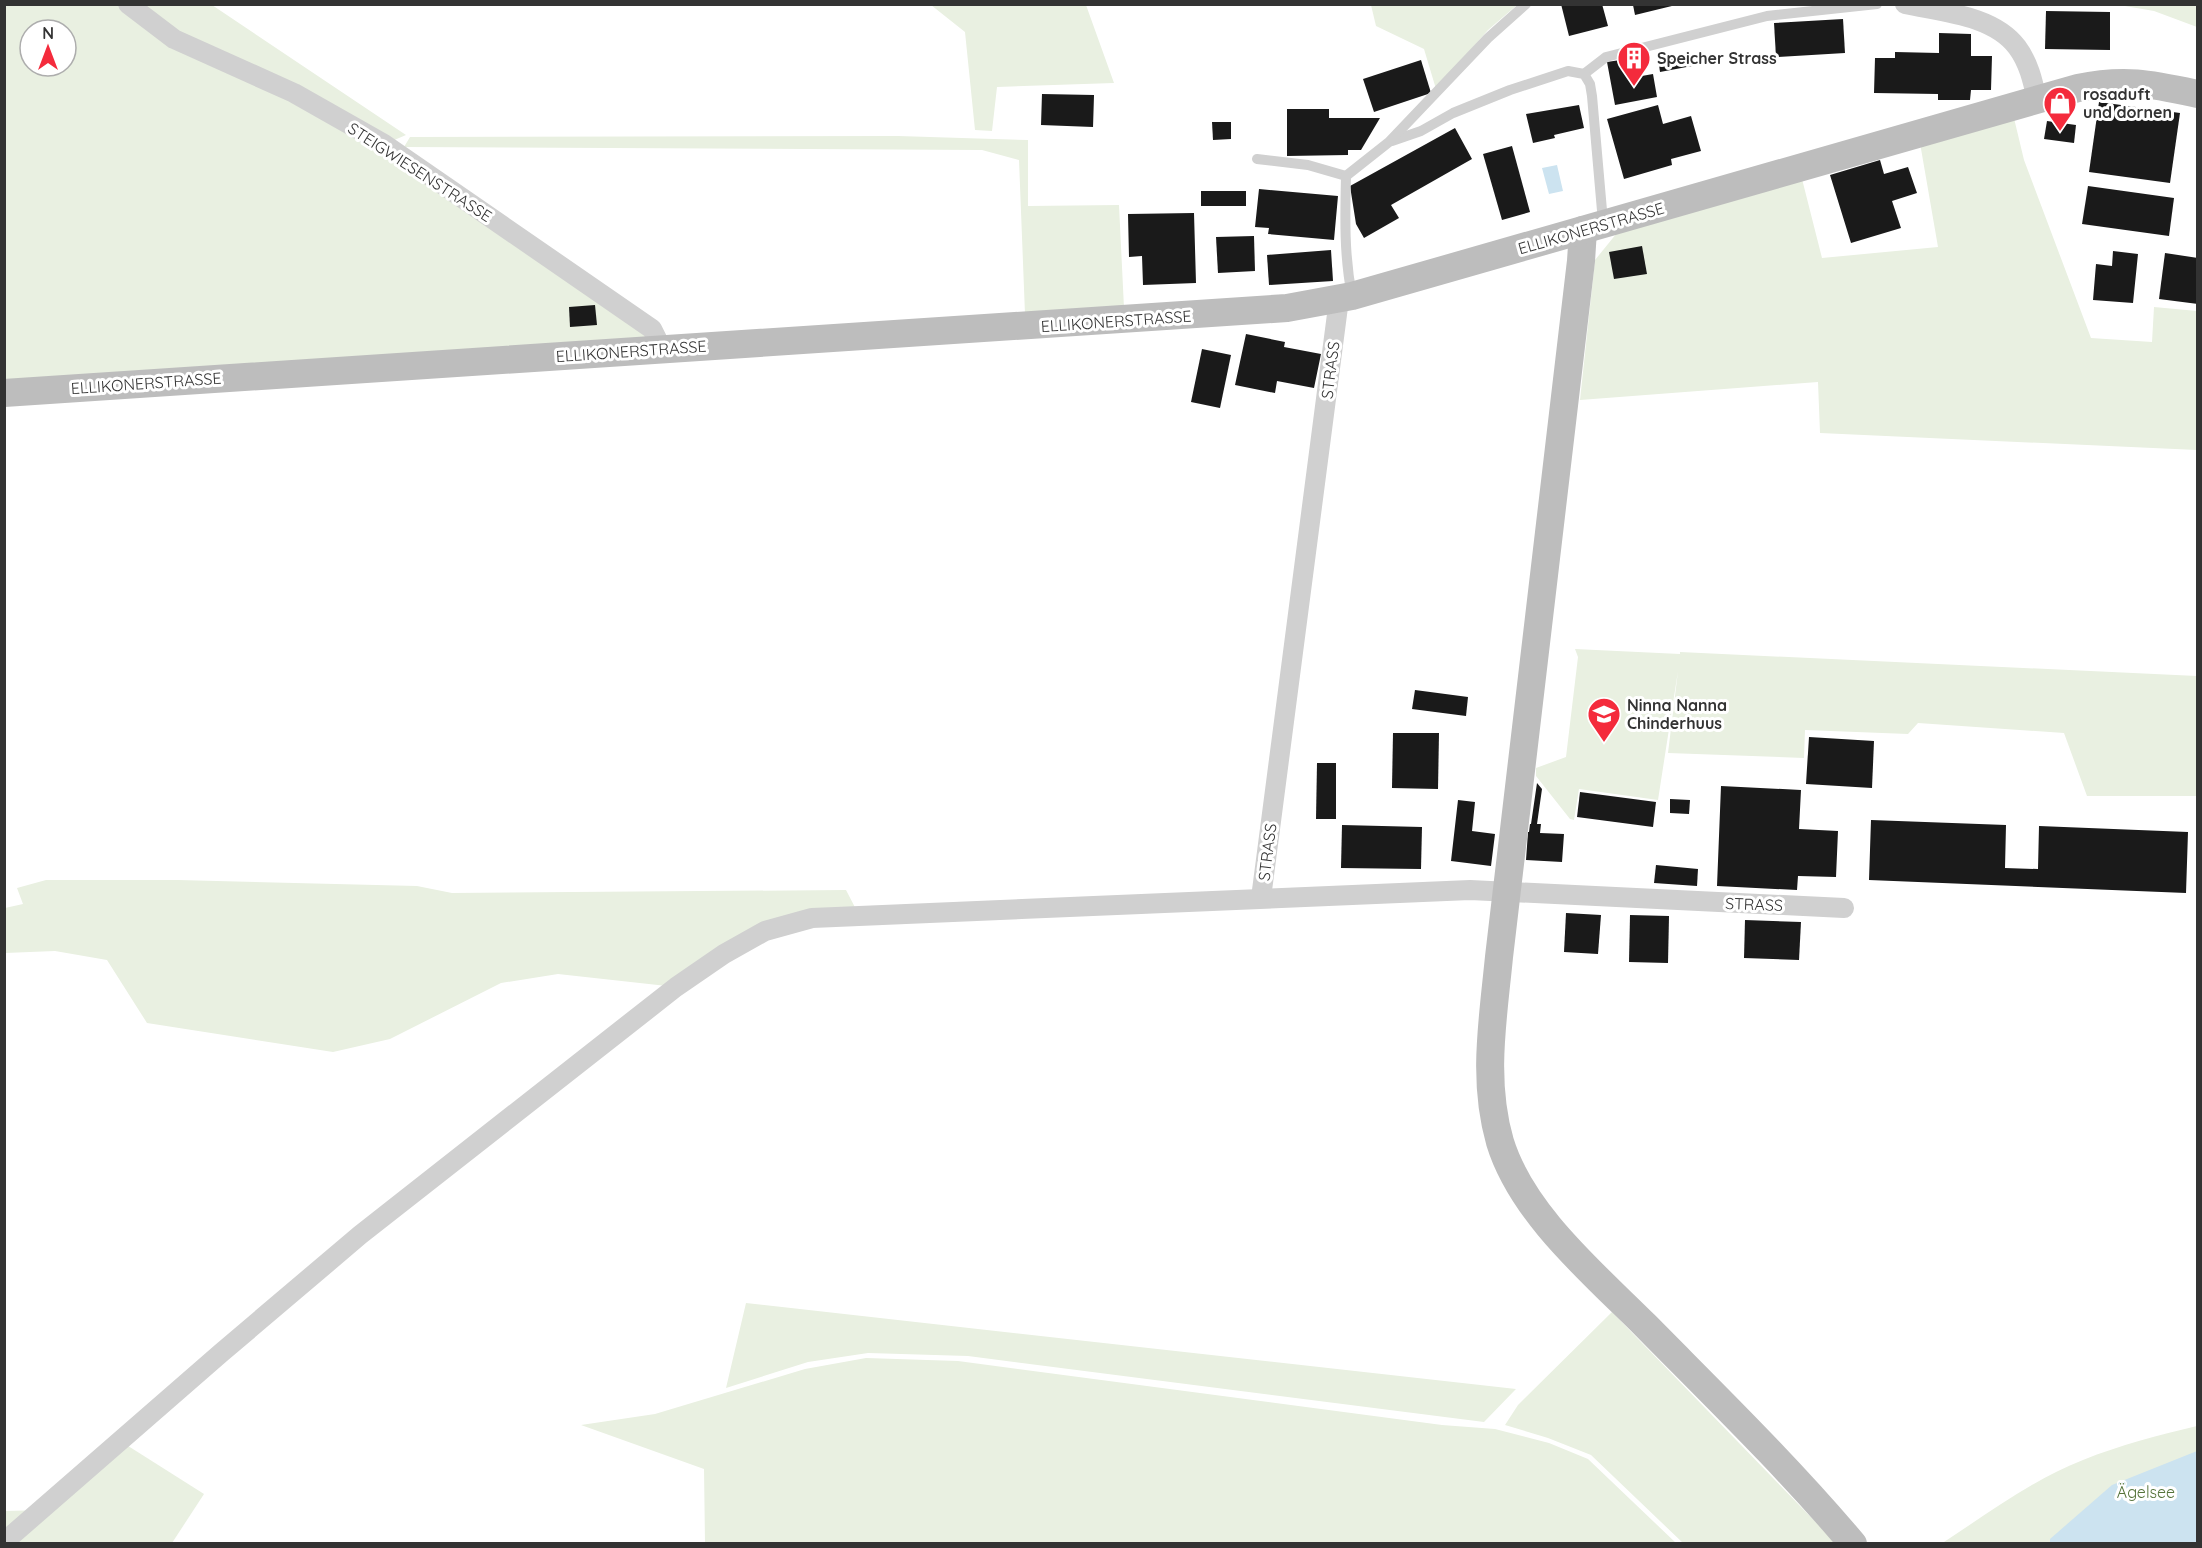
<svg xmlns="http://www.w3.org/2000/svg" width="2202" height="1548" font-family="Quicksand,sans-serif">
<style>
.green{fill:#e9f0e1;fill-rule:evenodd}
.water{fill:#cce3f0}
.building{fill:#1a1a1a}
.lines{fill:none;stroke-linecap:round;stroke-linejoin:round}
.lane{stroke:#d0d0d0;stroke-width:10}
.street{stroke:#d0d0d0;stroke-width:20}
.secondary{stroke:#bdbdbd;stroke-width:28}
.labels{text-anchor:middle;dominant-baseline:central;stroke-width:6;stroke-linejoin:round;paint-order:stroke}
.poi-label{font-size:16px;font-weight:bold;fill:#333;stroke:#fff;text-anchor:start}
.street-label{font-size:16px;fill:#333;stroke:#fff}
.park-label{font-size:16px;fill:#56743b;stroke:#fff}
</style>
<rect width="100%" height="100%" fill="#fff"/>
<!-- green -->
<g class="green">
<path d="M 4,5 L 212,5 L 406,135 L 385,144 L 652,329 L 662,349 L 5,393 ZM 30,30 L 66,30 L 66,66 L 30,66 Z"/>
<path d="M 931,5 L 1086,5 L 1114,83 L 997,87 L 992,131 L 975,130 L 965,32 Z"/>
<path d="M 1371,5 L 1517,5 L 1488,30 L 1436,89 L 1424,49 L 1376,26 Z"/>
<path d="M 2119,5 L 2197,5 L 2197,27 L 2154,11 Z"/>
<path d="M 2013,114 L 2024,160 L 2091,338 L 2152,342 L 2154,307 L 2197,311 L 2197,450 L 1820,433 L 1818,382 L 1580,400 L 1595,260 L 1621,228 L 1801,175 L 1822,258 L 1938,247 L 1920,143 Z"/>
<path d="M 898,136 L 1028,140 L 1028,206 L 1119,205 L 1124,308 L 1025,314 L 1019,160 L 982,150 L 404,147 L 410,137 Z"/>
<path d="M 1575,649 L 1680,654 L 1680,652 L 2197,676 L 2197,796 L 2087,796 L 2064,733 L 1918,723 L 1908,734 L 1805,730 L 1804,758 L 1668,753 L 1678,671 L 1658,800 L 1579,789 L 1574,820 L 1570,819 L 1536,776 L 1536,768 L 1566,757 L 1578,657 Z"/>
<path d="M 46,880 L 178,880 L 417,886 L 452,893 L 846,890 L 860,917 L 765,931 L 676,987 L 558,974 L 501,983 L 390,1039 L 333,1052 L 147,1023 L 107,960 L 55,951 L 5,953 L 5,908 L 23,904 L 17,888 Z"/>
<path d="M 746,1303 L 1516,1389 L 1484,1422 L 968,1356 L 868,1353 L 808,1362 L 726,1388 Z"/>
<path d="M 1612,1312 L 1833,1540 L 1834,1543 L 1683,1543 L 1591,1455 L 1548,1438 L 1505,1425 L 1518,1405 Z"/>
<path d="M 866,1358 L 958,1361 L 1442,1425 L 1495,1429 L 1549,1443 L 1588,1459 L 1676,1543 L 705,1543 L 704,1469 L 581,1425 L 655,1414 L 805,1369 Z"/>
<path d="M 2197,1426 L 2197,1543 L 1941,1544 C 1987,1514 2032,1480 2083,1460 C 2120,1445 2159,1435 2197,1426 Z"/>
<path d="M 125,1444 L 204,1494 L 172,1543 L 5,1543 L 4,1511 L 47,1510 Z"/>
</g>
<!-- water -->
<g class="water">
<path d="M 1557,165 L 1563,191 L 1549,194 L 1542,168 Z"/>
<path d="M 2197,1451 L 2197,1543 L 2050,1543 L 2050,1539 L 2112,1485 Z"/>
</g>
<!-- building -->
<g class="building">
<path d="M 1561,4 L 1602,4 L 1608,26 L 1569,36 Z"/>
<path d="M 1633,5 L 1676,5 L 1635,15 Z"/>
<path d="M 2046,11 L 2110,12 L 2110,50 L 2045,49 Z"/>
<path d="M 1843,19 L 1845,53 L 1776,57 L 1774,23 Z"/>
<path d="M 1939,33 L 1971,34 L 1971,56 L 1992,56 L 1991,90 L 1971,90 L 1970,100 L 1938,100 L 1938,94 L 1874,93 L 1875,58 L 1895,58 L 1895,52 L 1939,53 Z"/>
<path d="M 1689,52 L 1692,66 L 1660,72 L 1658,58 Z"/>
<path d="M 1633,58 L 1636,77 L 1653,74 L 1657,97 L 1615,105 L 1607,62 Z"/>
<path d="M 1421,60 L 1431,93 L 1374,112 L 1363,79 Z"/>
<path d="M 1042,94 L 1094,95 L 1093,127 L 1041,125 Z"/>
<path d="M 2099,102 L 2180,113 L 2170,183 L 2089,172 Z"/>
<path d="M 1579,105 L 1584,128 L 1554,135 L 1555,138 L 1533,143 L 1526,114 Z"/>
<path d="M 1658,105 L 1663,124 L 1691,116 L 1701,151 L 1671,159 L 1672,165 L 1624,179 L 1607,119 Z"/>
<path d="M 1287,109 L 1329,109 L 1329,118 L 1380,118 L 1361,150 L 1348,150 L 1348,155 L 1287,156 Z"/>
<path d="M 2047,121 L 2076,125 L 2074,143 L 2044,139 Z"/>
<path d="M 1212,122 L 1231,122 L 1231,139 L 1213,140 Z"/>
<path d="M 1455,128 L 1472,159 L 1391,205 L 1399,218 L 1364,238 L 1356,224 L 1350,186 Z"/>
<path d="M 1512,146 L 1530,212 L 1502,220 L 1483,154 Z"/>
<path d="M 1880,160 L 1884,174 L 1908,167 L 1917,193 L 1892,201 L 1901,228 L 1851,243 L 1830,175 Z"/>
<path d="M 2088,186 L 2174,198 L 2169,236 L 2082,224 Z"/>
<path d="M 1259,189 L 1338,196 L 1334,240 L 1268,234 L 1269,228 L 1255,227 Z"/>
<rect x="1201" y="191" width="45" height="15"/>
<path d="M 1194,213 L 1196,283 L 1143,285 L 1142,256 L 1129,257 L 1128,214 Z"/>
<path d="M 1254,236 L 1255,271 L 1218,273 L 1216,237 Z"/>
<path d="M 1642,246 L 1647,274 L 1614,279 L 1609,252 Z"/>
<path d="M 1331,250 L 1333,281 L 1269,285 L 1267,255 Z"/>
<path d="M 2113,251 L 2138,254 L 2133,303 L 2093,300 L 2096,264 L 2112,266 Z"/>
<path d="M 2165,253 L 2198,258 L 2198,304 L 2159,299 Z"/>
<path d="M 595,305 L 597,325 L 570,327 L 569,307 Z"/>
<path d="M 1246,334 L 1285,342 L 1284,347 L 1321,354 L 1314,388 L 1277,381 L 1275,393 L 1235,385 Z"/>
<path d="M 1202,349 L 1231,355 L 1220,408 L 1191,402 Z"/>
<path d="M 1415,690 L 1468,697 L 1466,716 L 1412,709 Z"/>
<path d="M 1393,733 L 1439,733 L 1438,789 L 1392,788 Z"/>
<path d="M 1809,737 L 1874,741 L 1872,788 L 1806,784 Z"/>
<path d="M 1317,763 L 1336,763 L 1336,819 L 1316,819 Z"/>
<path d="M 1537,783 L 1542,789 L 1537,824 L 1541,824 L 1540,833 L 1564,834 L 1562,862 L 1526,860 L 1528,832 L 1529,832 L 1530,824 L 1531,824 Z"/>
<path d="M 1721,786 L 1801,790 L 1799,829 L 1838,831 L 1836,877 L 1798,876 L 1797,890 L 1717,886 Z"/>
<path d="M 1580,792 L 1656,802 L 1653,827 L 1577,817 Z"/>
<path d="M 1670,799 L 1690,800 L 1689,814 L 1670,813 Z"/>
<path d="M 1458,800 L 1475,802 L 1472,831 L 1495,834 L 1491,866 L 1451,861 Z"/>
<path d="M 1871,820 L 2006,825 L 2005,868 L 2038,869 L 2039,826 L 2188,832 L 2186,893 L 1869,880 Z"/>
<path d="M 1342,825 L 1422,827 L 1421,869 L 1341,868 Z"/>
<path d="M 1656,865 L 1698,869 L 1697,886 L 1654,883 Z"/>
<path d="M 1566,913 L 1601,915 L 1598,954 L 1564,952 Z"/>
<path d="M 1630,915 L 1669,916 L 1668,963 L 1629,962 Z"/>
<path d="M 1745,920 L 1801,922 L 1799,960 L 1744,958 Z"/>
</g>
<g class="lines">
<!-- lane -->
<g class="lane">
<path d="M 1584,74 L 1606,57 L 1767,16 L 1877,4"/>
<path d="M 1392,141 L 1421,131 L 1453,113 L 1510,90 L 1568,71 L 1584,74 L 1590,84 L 1592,96 L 1603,222"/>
<path d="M 1257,159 L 1308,165 L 1346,176"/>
<path d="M 1352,296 C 1344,255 1345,217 1346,176 L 1389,142 L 1488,38 L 1526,4"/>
</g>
<!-- street -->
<g class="street">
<path d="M 128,4 L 174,39 L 294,93 L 384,144 L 652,329 L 662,349"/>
<path d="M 1905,4 C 1941,12 1993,15 2017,47 C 2029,63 2033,82 2037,100"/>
<path d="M 1261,898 L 1339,299"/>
<path d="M 4,1542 L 221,1353 L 360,1235 L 676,987 L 724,954 L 765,931 L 812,918 L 1470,890 L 1844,908"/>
</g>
<!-- secondary -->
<g class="secondary">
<path d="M 1583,230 L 1581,261 L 1499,957 C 1493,1019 1482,1080 1500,1142 C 1522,1214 1594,1274 1646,1326 C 1716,1397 1788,1467 1853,1544"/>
<path d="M 4,393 L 1287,308 L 1352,296 L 2078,88 C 2125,78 2151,84 2198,94"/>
</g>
</g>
<!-- icons -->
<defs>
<symbol id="building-pin" viewBox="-11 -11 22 30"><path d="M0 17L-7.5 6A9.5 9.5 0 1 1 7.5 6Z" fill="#f42b3c" stroke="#fff"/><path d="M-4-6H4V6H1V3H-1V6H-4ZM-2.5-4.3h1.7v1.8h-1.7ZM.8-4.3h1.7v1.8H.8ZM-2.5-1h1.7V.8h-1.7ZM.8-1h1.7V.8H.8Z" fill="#fff"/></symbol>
<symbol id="shop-pin" viewBox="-11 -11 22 30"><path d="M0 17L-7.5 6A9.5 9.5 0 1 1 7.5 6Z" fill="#f42b3c" stroke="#fff"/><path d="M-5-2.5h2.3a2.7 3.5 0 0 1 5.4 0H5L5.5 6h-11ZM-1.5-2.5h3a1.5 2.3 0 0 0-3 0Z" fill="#fff"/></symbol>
<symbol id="school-pin" viewBox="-11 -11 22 30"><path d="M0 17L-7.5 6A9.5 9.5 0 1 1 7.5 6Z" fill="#f42b3c" stroke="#fff"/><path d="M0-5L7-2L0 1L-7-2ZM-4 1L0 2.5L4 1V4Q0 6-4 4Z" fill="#fff"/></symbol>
</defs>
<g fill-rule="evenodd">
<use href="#building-pin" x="1615" y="39" width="38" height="52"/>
<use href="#shop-pin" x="2041" y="84" width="38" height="52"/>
<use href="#school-pin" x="1585" y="695" width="38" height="52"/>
</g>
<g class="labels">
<!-- poi labels -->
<g class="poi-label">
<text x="1657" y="58">Speicher Strass</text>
<text x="2083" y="94">rosaduft<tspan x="2083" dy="18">und dornen</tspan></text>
<text x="1627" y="705">Ninna Nanna<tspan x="1627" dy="18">Chinderhuus</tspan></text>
</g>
<!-- street labels -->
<g class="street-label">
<text transform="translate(420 172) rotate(33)">STEIGWIESENSTRASSE</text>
<text transform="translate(1591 228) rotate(-16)">ELLIKONERSTRASSE</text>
<text transform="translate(1116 321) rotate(-4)">ELLIKONERSTRASSE</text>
<text transform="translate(631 351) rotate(-4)">ELLIKONERSTRASSE</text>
<text transform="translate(1330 370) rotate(-83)">STRASS</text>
<text transform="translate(146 383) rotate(-4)">ELLIKONERSTRASSE</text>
<text transform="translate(1267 852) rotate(-83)">STRASS</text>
<text transform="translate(1754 904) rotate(2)">STRASS</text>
</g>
<!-- park labels -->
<g class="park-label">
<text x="2146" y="1492">Ägelsee</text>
</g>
</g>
<!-- border -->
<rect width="2202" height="1548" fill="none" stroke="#333333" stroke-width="12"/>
<!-- north arrow -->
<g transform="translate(48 48)"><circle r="28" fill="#ffffff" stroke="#adadad" stroke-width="1.5"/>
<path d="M0-4.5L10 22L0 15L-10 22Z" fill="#f42b3c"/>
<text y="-9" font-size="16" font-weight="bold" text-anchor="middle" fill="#333333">N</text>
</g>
</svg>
